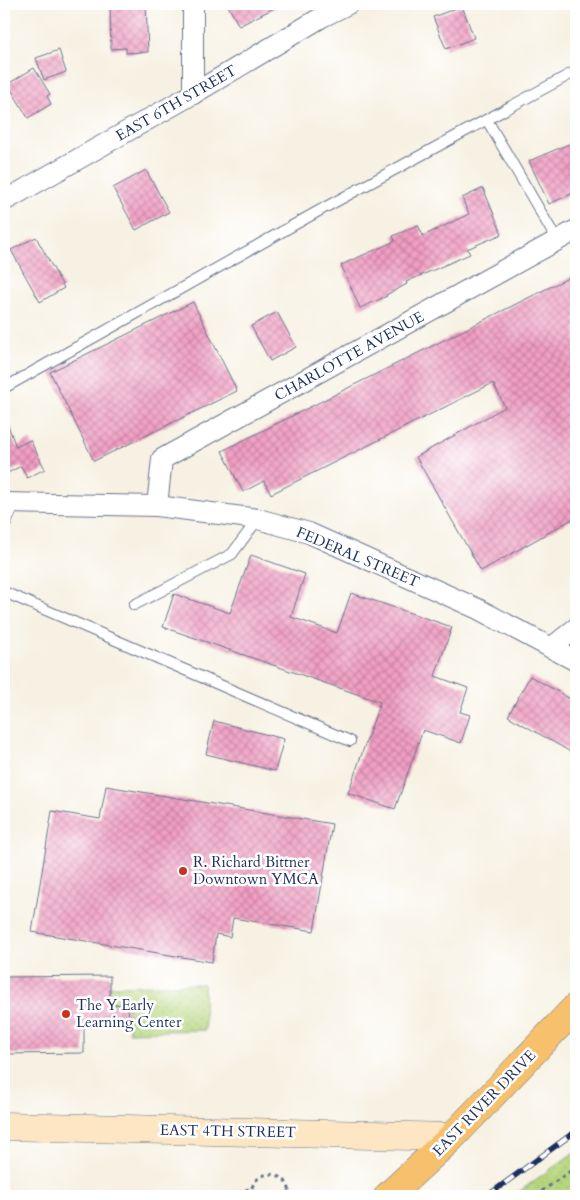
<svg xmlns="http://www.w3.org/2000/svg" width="580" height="1200" font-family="Cardo,serif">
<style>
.park{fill:url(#park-dots);stroke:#68826e}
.building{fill:url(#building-cross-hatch)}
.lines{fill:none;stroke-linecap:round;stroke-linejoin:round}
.service-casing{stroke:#68738c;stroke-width:12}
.minor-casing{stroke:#68738c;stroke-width:22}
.secondary-casing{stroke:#68738c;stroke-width:29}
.primary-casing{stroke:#68738c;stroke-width:29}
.path{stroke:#68738c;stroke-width:3;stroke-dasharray:4 4;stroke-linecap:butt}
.service{stroke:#fff;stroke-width:10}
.minor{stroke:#fff;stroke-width:20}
.secondary{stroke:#fce6c4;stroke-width:28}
.primary{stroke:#f7c06c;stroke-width:28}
.rail-casing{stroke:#1b2f5e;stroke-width:5.5}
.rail{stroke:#fff;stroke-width:4;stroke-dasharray:11;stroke-linecap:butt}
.poi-dot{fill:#c8321e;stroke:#fff;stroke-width:2}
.labels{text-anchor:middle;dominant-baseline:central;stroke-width:5;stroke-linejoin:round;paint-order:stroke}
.street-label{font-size:15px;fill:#1b2f5e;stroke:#fff}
.poi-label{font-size:15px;fill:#1b2f5e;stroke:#fff;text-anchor:start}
</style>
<defs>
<pattern id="park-dots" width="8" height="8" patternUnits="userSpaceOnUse" patternTransform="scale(1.25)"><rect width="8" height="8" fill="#b6d67d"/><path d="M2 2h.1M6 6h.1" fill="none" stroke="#9cb86e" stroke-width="1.8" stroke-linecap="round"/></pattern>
<pattern id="building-cross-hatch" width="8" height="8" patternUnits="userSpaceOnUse" patternTransform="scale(1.25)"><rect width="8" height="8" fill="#f29ec2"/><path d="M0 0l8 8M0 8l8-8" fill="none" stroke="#c381a1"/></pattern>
</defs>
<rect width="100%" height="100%" fill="#fff"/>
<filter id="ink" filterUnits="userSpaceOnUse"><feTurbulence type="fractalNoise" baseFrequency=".02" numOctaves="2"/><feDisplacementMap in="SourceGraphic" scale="10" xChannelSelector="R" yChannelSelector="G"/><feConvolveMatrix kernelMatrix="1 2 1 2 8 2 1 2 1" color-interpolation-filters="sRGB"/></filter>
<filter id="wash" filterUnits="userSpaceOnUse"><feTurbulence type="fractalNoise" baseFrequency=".0096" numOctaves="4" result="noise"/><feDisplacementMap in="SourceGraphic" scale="20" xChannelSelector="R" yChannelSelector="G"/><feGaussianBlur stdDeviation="1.12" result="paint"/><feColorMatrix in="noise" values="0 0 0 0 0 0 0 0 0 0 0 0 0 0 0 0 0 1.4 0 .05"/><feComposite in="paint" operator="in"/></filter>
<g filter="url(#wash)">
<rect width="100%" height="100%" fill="#f6f1e2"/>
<!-- park -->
<g class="park">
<path d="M 204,984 L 205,1030 L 129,1032 L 128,1004 L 110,1005 L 110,986 Z"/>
<path d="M 576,1151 L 576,1196 L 513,1196 Z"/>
</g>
<g id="blocks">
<!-- building -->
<g class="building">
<path d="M 110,4 L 146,4 L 148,52 L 126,53 L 126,48 L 111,49 Z"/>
<path d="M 227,4 L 282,4 L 239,26 Z"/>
<path d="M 462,6 L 474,38 L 446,49 L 433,17 Z"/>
<path d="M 59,50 L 66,72 L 44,80 L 36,58 Z"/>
<path d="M 34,68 L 50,94 L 47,96 L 51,104 L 28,118 L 8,84 Z"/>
<path d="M 576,141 L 576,192 L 549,204 L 529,161 Z"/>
<path d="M 146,170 L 169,212 L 136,230 L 113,188 Z"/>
<path d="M 483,188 L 502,234 L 467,249 L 470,254 L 406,282 L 407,284 L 386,295 L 387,296 L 360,308 L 341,265 L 395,241 L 393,236 L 418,225 L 423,236 L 469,214 L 462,198 Z"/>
<path d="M 36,237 L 64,288 L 40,302 L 11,250 Z"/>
<path d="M 576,274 L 576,517 L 481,571 L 416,457 L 505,407 L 493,383 L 271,494 L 264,481 L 243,492 L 222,451 Z"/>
<path d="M 193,302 L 237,391 L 94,461 L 50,372 Z"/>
<path d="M 277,312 L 296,347 L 270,361 L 251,326 Z"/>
<path d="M 5,417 L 16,447 L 30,440 L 45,469 L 27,478 L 21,466 L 4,475 L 4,418 Z"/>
<path d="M 251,555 L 305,574 L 291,617 L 337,633 L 351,593 L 452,627 L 435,676 L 468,688 L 460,712 L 470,715 L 461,743 L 423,730 L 395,809 L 348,793 L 380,702 L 163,627 L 174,594 L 230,613 Z"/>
<path d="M 530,676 L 576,702 L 576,755 L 508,716 Z"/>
<path d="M 214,721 L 284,739 L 275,771 L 206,754 Z"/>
<path d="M 106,786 L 332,824 L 314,931 L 233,918 L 230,937 L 216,934 L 212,962 L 32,932 L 52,811 L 100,819 Z"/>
<path d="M 110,976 L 110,1005 L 128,1004 L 129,1024 L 84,1024 L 84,1053 L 4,1054 L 4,977 Z"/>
</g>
</g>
</g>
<g filter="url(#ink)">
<use href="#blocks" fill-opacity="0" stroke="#68738c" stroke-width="1"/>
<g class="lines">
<defs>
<g id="service">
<path d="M 487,120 L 557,240"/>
<path d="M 4,388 L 324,208 L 576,71"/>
<path d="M 4,527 L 15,503"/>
<path d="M 4,592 L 350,741"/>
<path d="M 134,605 L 232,554 L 258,519"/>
</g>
<g id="minor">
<path d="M 193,4 L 193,94"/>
<path d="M 4,201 L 193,94 L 322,17 L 348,4"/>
<path d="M 4,503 L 157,506 L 258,519 L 309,533 L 478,609 L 576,661"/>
<path d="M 157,506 L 162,459 L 576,230"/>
<path d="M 551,648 L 576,628"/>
</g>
<path id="secondary" d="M 4,1126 L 452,1137"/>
<path id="primary" d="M 388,1196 L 452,1137 L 576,1007"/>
</defs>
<!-- service casing -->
<use href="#service" class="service-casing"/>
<!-- minor casing -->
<use href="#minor" class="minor-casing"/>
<!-- secondary casing -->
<use href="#secondary" class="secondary-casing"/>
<!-- primary casing -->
<use href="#primary" class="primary-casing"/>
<!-- path -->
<g class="path">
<path d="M 230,1196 L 251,1188"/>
<path d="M 251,1196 C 250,1167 290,1167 290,1196"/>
<path d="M 535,1196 L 576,1167"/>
</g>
<!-- service -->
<use href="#service" class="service"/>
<!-- minor -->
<use href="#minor" class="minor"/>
<!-- secondary -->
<use href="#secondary" class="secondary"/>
<!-- primary -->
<use href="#primary" class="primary"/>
<defs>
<path id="rail" d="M 487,1196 L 576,1131"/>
</defs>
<!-- rail casing -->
<use href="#rail" class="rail-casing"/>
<!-- rail -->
<use href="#rail" class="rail"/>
</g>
</g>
<!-- markers -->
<g class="poi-dot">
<circle cx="183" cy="871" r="5"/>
<circle cx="66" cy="1014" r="5"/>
</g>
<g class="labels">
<!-- street labels -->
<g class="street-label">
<text transform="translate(176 103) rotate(-30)">EAST 6TH STREET</text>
<text transform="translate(349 356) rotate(-29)">CHARLOTTE AVENUE</text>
<text transform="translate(358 557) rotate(23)">FEDERAL STREET</text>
<text transform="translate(484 1103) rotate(-46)">EAST RIVER DRIVE</text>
<text transform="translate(228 1131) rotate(1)">EAST 4TH STREET</text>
</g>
<!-- poi labels -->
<g class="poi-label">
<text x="193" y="862">R. Richard Bittner<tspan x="193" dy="17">Downtown YMCA</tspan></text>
<text x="76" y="1005">The Y Early<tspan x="76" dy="17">Learning Center</tspan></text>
</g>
</g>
<!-- margin -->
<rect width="580" height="1200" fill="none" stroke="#fff" stroke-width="20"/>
</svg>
